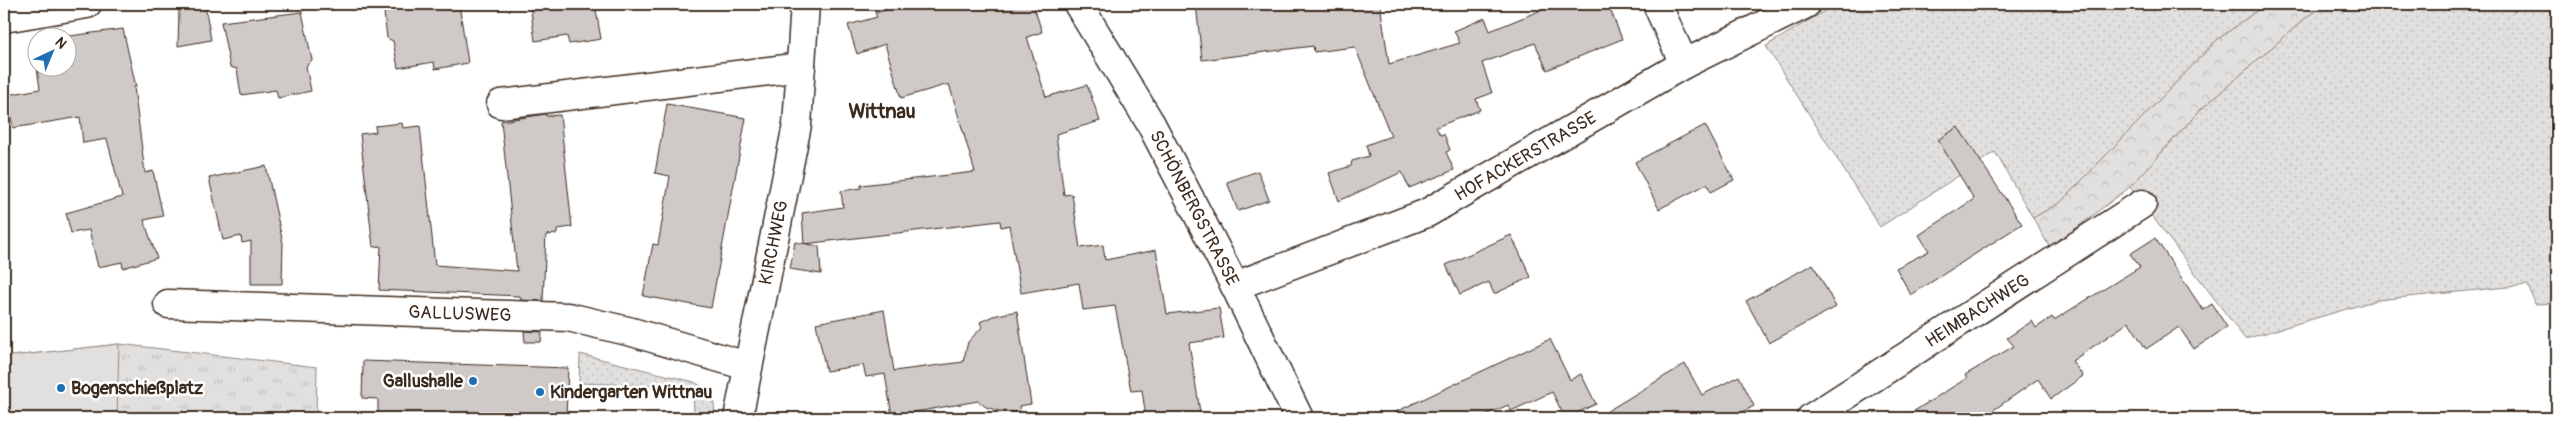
<svg xmlns="http://www.w3.org/2000/svg" width="2561" height="422" font-family="Pangolin,sans-serif">
<style>
.grass{fill:url(#grass-dots);stroke:#8e857e}
.forest{fill:url(#forest-crowns);stroke:#8e857e}
.park{fill:url(#park-tufts);stroke:#8e857e}
.pitch{fill:#e2e0de;stroke:#8e857e}
.building{fill:#cfcac7;stroke:#3b2a1e}
.lines{fill:none;stroke-linecap:round;stroke-linejoin:round}
.minor-casing{stroke:#3b2a1e;stroke-width:31}
.minor{stroke:#fff;stroke-width:28}
.poi-dot{fill:#1f6fb2;stroke:#fff;stroke-width:2}
.labels{text-anchor:middle;dominant-baseline:central;stroke-width:5;stroke-linejoin:round;paint-order:stroke}
.street-label{font-size:18px;fill:#3b2a1e;stroke:#fff}
.poi-label{font-size:18px;font-weight:bold;fill:#3b2a1e;stroke:#fff;text-anchor:start}
.quarter-label{font-size:20px;font-weight:bold;fill:#3b2a1e;stroke:#fff}
</style>
<defs>
<pattern id="grass-dots" width="8" height="8" patternUnits="userSpaceOnUse" patternTransform="scale(1.25)"><rect width="8" height="8" fill="#e2e0de"/><path d="M2 2h.1M6 6h.1" fill="none" stroke="#c3c0be" stroke-width="1.8" stroke-linecap="round"/></pattern>
<pattern id="forest-crowns" width="20" height="18" patternUnits="userSpaceOnUse" patternTransform="scale(1.25)"><rect width="20" height="18" fill="#e2e0de"/><path d="M2 6a3 3 0 1 1 6 0M12 15a3 3 0 1 1 6 0" fill="none" stroke="#c3c0be"/></pattern>
<pattern id="park-tufts" width="24" height="20" patternUnits="userSpaceOnUse" patternTransform="scale(1.25)"><rect width="24" height="20" fill="#e2e0de"/><path d="M3 7l-1-3M5 7V3M7 7l1-3M15 17l-1-3M17 17v-4M19 17l1-3" fill="none" stroke="#c3c0be"/></pattern>
</defs>
<rect width="100%" height="100%" fill="#fff"/>
<filter id="ink" filterUnits="userSpaceOnUse"><feTurbulence type="fractalNoise" baseFrequency=".02" numOctaves="2"/><feDisplacementMap in="SourceGraphic" scale="10" xChannelSelector="R" yChannelSelector="G"/><feConvolveMatrix kernelMatrix="1 2 1 2 8 2 1 2 1" color-interpolation-filters="sRGB"/></filter>
<g filter="url(#ink)">
<!-- grass -->
<g class="grass">
<path d="M 1836,4 L 2266,4 L 2217,40 L 2061,202 L 2033,218 L 1995,152 L 1880,227 L 1766,46 Z"/>
<path d="M 2327,4 L 2557,4 L 2557,303 L 2535,304 L 2528,285 L 2377,300 L 2245,339 L 2130,187 L 2200,110 L 2309,15 Z"/>
<path d="M 580,354 L 694,382 C 708,389 717,399 714,416 L 694,416 L 693,387 L 579,383 Z"/>
</g>
<!-- forest -->
<path class="forest" d="M 2266,4 L 2327,4 L 2309,15 L 2200,110 L 2130,187 L 2050,248 L 2033,218 L 2061,202 L 2217,40 Z"/>
<!-- park -->
<path class="park" d="M 119,344 L 317,367 L 316,418 L 4,418 L 4,357 Z"/>
<!-- pitch -->
<path class="pitch" d="M 119,344 L 117,418 L 4,418 L 4,357 Z"/>
<!-- building -->
<g class="building">
<path d="M 383,4 L 459,4 L 468,63 L 435,69 L 434,62 L 398,68 L 393,41 L 387,38 Z"/>
<path d="M 530,4 L 595,4 L 601,39 L 569,44 L 567,36 L 535,41 Z"/>
<path d="M 909,4 L 1033,4 L 1042,32 L 1027,37 L 1046,97 L 1087,85 L 1100,121 L 1056,134 L 1064,195 L 1072,194 L 1080,248 L 1103,245 L 1105,260 L 1156,250 L 1167,314 L 1219,308 L 1224,338 L 1189,343 L 1201,418 L 1146,418 L 1142,390 L 1131,391 L 1115,306 L 1083,310 L 1079,283 L 1021,293 L 1009,225 L 1001,227 L 1000,221 L 804,244 L 802,213 L 843,207 L 841,191 L 861,188 L 861,185 L 975,172 L 949,84 L 901,98 L 885,44 L 857,54 L 848,25 L 877,17 L 875,13 Z"/>
<path d="M 1196,4 L 1380,4 L 1389,64 L 1460,43 L 1454,31 L 1485,18 L 1490,31 L 1556,4 L 1608,4 L 1622,39 L 1547,70 L 1535,43 L 1482,63 L 1492,93 L 1476,99 L 1480,110 L 1436,127 L 1440,135 L 1444,134 L 1450,150 L 1446,152 L 1454,170 L 1409,188 L 1402,172 L 1339,201 L 1329,173 L 1351,166 L 1352,161 L 1369,156 L 1366,145 L 1391,136 L 1355,47 L 1314,52 L 1313,46 L 1202,60 Z"/>
<path d="M 205,5 L 211,40 L 178,46 L 179,10 Z"/>
<path d="M 302,12 L 312,60 L 306,66 L 311,91 L 278,98 L 276,90 L 241,95 L 237,69 L 230,67 L 221,22 Z"/>
<path d="M 123,29 L 136,87 L 134,87 L 145,173 L 153,171 L 163,216 L 144,220 L 157,258 L 123,268 L 122,262 L 98,267 L 89,230 L 71,233 L 66,213 L 122,197 L 107,139 L 83,143 L 80,117 L 13,128 L 7,95 L 40,89 L 33,40 L 38,40 L 38,68 L 68,68 L 68,38 L 54,38 Z"/>
<path d="M 667,104 L 746,118 L 711,308 L 643,296 L 653,244 L 658,245 L 670,176 L 655,173 Z"/>
<path d="M 546,114 L 546,116 L 560,115 L 572,227 L 557,229 L 557,234 L 546,235 L 543,301 L 521,300 L 520,296 L 379,290 L 381,246 L 373,247 L 360,134 L 376,132 L 375,126 L 402,123 L 403,128 L 420,126 L 435,265 L 517,271 L 501,121 Z"/>
<path d="M 1705,125 L 1734,180 L 1711,192 L 1707,184 L 1659,209 L 1635,162 Z"/>
<path d="M 1958,127 L 2022,224 L 1911,295 L 1896,268 L 1929,251 L 1919,235 L 1974,199 L 1938,140 Z"/>
<path d="M 266,166 L 283,243 L 282,284 L 251,284 L 251,241 L 242,243 L 241,236 L 223,240 L 209,178 Z"/>
<path d="M 1258,171 L 1269,200 L 1238,211 L 1227,182 Z"/>
<path d="M 1511,235 L 1531,277 L 1494,294 L 1489,282 L 1460,295 L 1446,265 Z"/>
<path d="M 2155,238 L 2203,310 L 2212,304 L 2227,327 L 2194,349 L 2179,327 L 2146,349 L 2129,322 L 2072,361 L 2083,376 L 2051,399 L 2038,379 L 1982,418 L 1903,418 L 1967,378 L 1965,375 L 2014,346 L 2007,338 L 2032,321 L 2036,328 L 2052,317 L 2054,320 L 2140,267 L 2130,254 Z"/>
<path d="M 795,242 L 819,246 L 821,274 L 790,269 Z"/>
<path d="M 1813,264 L 1836,307 L 1769,343 L 1746,301 Z"/>
<path d="M 884,310 L 894,371 L 963,362 L 968,342 L 982,327 L 980,322 L 993,316 L 1017,311 L 1031,404 L 1019,406 L 1020,412 L 999,411 L 986,407 L 978,401 L 892,416 L 885,374 L 866,377 L 863,365 L 826,371 L 816,323 Z"/>
<path d="M 524,331 L 542,332 L 541,342 L 525,342 Z"/>
<path d="M 1550,339 L 1570,380 L 1581,374 L 1596,404 L 1565,418 L 1552,392 L 1511,411 L 1508,405 L 1479,418 L 1383,418 Z"/>
<path d="M 363,361 L 568,368 L 566,418 L 378,418 L 378,399 L 362,398 Z"/>
<path d="M 1685,364 L 1702,395 L 1739,376 L 1754,406 L 1731,418 L 1596,418 Z"/>
</g>
<g class="lines">
<defs>
<g id="minor">
<path id="s1" d="M 1078,4 L 1151,124 L 1235,286 L 1299,418"/>
<path d="M 1657,4 L 1684,64"/>
<path d="M 4,18 L 87,4"/>
<path d="M 501,104 L 801,67"/>
<path id="s2" d="M 1235,286 L 1427,213 L 1684,64 L 1806,4"/>
<path id="s3" d="M 168,304 L 568,317 L 632,332 L 747,366"/>
<path id="s4" d="M 738,418 L 797,125 L 805,4"/>
<path id="s5" d="M 1811,418 L 2142,204"/>
</g>
</defs>
<!-- minor casing -->
<use href="#minor" class="minor-casing"/>
<!-- minor -->
<use href="#minor" class="minor"/>
</g>
</g>
<!-- markers -->
<g class="poi-dot">
<circle cx="473" cy="381" r="5"/>
<circle cx="61" cy="388" r="5"/>
<circle cx="540" cy="392" r="5"/>
</g>
<g class="labels">
<!-- street labels -->
<g class="street-label">
<text stroke="none"><textPath href="#s2" startOffset="319">HOFACKERSTRASSE</textPath></text>
<text stroke="none"><textPath href="#s1" startOffset="235">SCHÖNBERGSTRASSE</textPath></text>
<text stroke="none"><textPath href="#s4" startOffset="179">KIRCHWEG</textPath></text>
<text stroke="none"><textPath href="#s5" startOffset="198">HEIMBACHWEG</textPath></text>
<text stroke="none"><textPath href="#s3" startOffset="292">GALLUSWEG</textPath></text>
</g>
<!-- poi labels -->
<g class="poi-label">
<text x="463" y="381" text-anchor="end">Gallushalle</text>
<text x="71" y="388">Bogenschießplatz</text>
<text x="550" y="392">Kindergarten Wittnau</text>
</g>
<!-- quarter labels -->
<g class="quarter-label">
<text x="882" y="111">Wittnau</text>
</g>
</g>
<!-- margin -->
<rect width="2561" height="422" fill="none" stroke="#fff" stroke-width="20"/>
<rect x="10" y="10" width="2541" height="402" fill="none" stroke="#3b2a1e" stroke-width="2" filter="url(#ink)"/>
<!-- north arrow -->
<g transform="translate(52 52) rotate(44)"><circle r="24" fill="#ffffff" stroke="#b1aaa5"/>
<path d="M0-4L9 19L0 12L-9 19Z" fill="#1f6fb2"/>
<text y="-8" font-size="14" font-weight="bold" text-anchor="middle" fill="#3b2a1e">N</text>
</g>
</svg>
